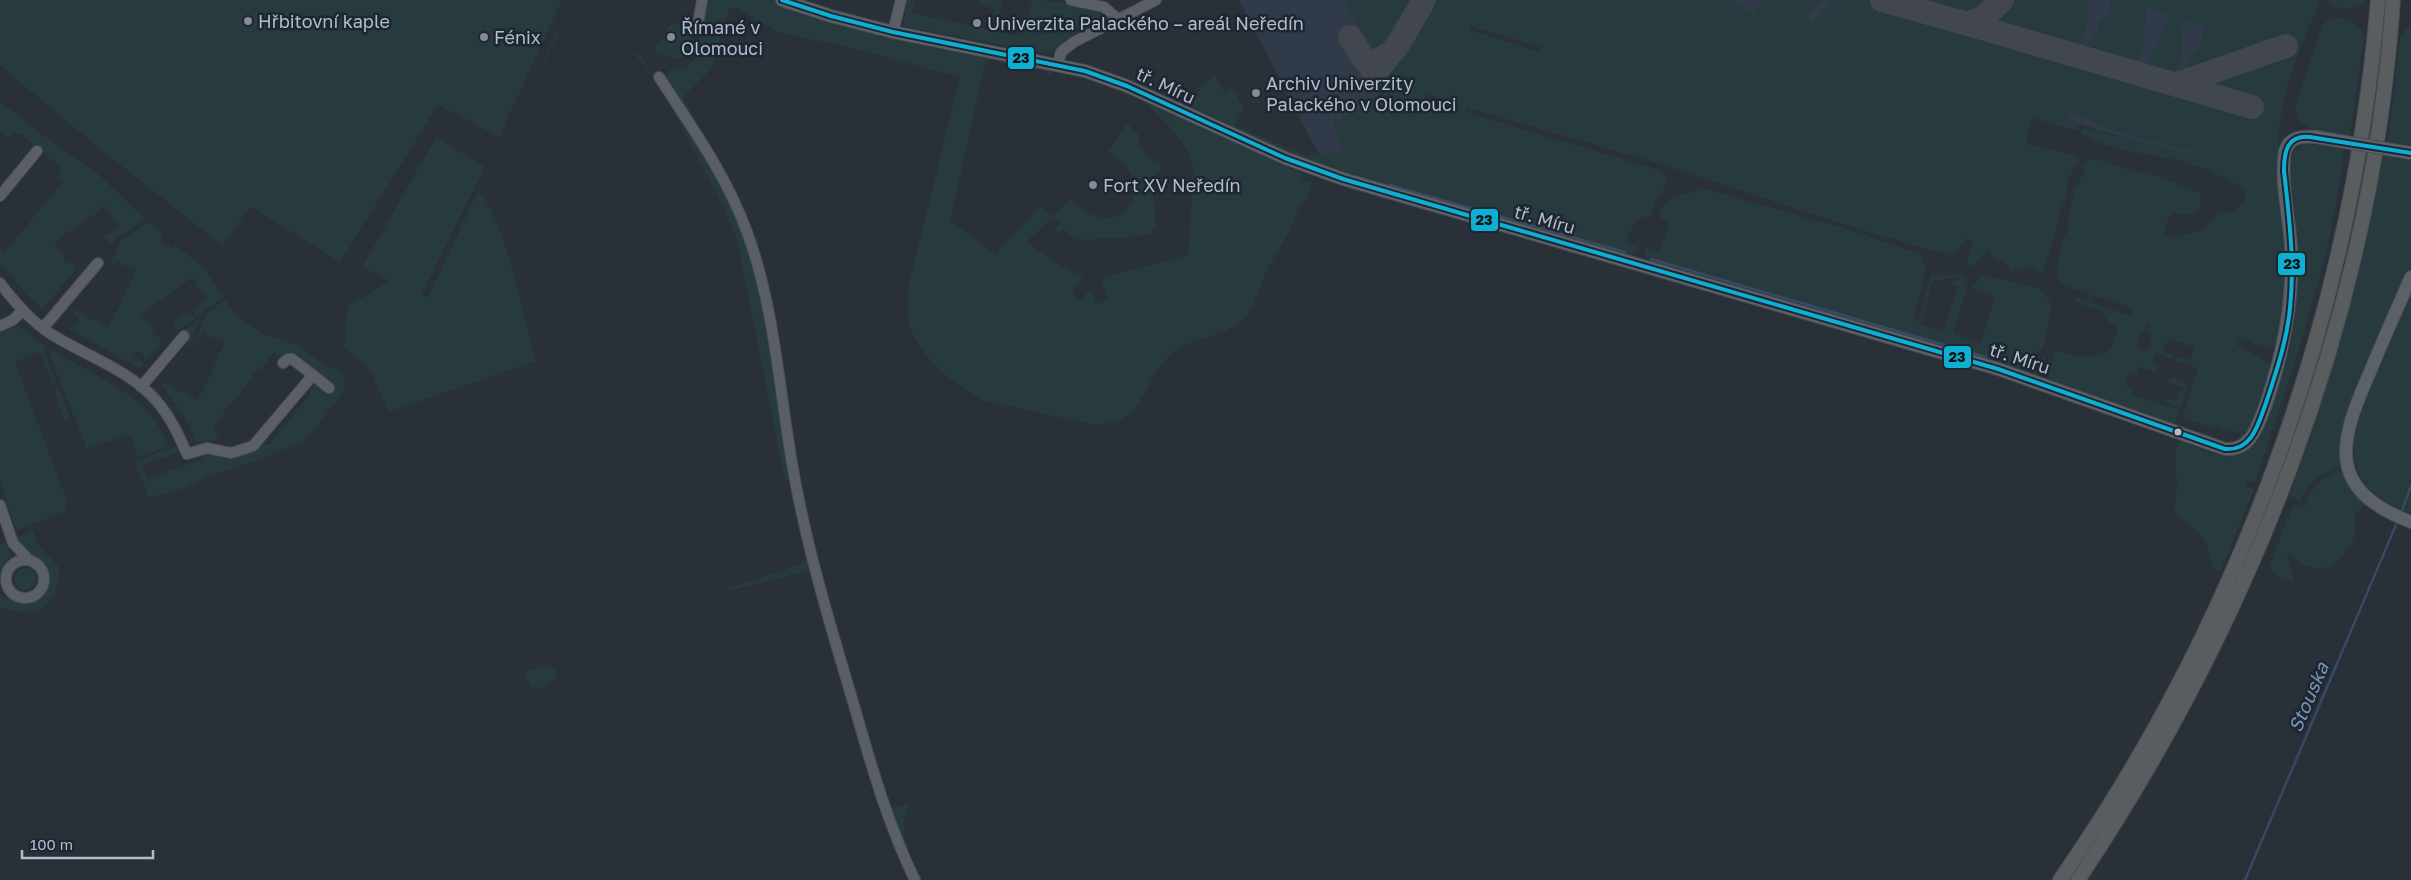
<svg xmlns="http://www.w3.org/2000/svg" width="2411" height="880" font-family="'Golos Text',sans-serif">
<style>
.airport{fill:#313a48}
.green{fill:#273a3e;fill-rule:evenodd}
.lines{fill:none;stroke-linecap:round;stroke-linejoin:round}
.stream{stroke:#384963;stroke-width:2.5}
.taxiway{stroke:#42464e;stroke-width:24}
.minor-casing{stroke:#484c53;stroke-width:12}
.major-casing{stroke:#484c55;stroke-width:14}
.highway-casing{stroke:#474c53;stroke-width:16}
.minor{stroke:#5a5e66;stroke-width:10}
.major{stroke:#5c6168;stroke-width:12}
.highway{stroke:#5a5d60;stroke-width:14}
.major-bridge-casing{stroke:#484c55;stroke-width:14;stroke-linecap:butt}
.major-bridge{stroke:#5c6168;stroke-width:12}
.bus-1-casing{stroke:#1d2633;stroke-width:8}
.bus-1{stroke:#0dafd3;stroke-width:4}
.poi-dot{fill:#848b96;stroke:#1d2633;stroke-width:2}
.bus-dot{fill:#b4bcc9;stroke:#1d2633;stroke-width:2}
.labels{text-anchor:middle;dominant-baseline:central;stroke-width:5;stroke-linejoin:round;paint-order:stroke}
.poi-label{font-size:18px;fill:#b4bcc9;stroke:#1d2633;text-anchor:start}
.street-label{font-size:18px;fill:#b4bcc9;stroke:#1d2633}
.water-label{font-size:19px;font-style:italic;fill:#7c92b1;stroke:#1d2633}
.line-badge{stroke:#1d2633;stroke-width:2}
.pale-badge-label{font-size:14px;text-anchor:middle;font-weight:bold;fill:#111}
</style>
<rect width="100%" height="100%" fill="#2a3038"/>
<!-- airport -->
<path class="airport" d="M 1239,0 L 2310,0 L 2262,178 L 2003,102 L 1436,6 L 1339,158 L 1318,153 Z"/>
<!-- green -->
<g class="green">
<path d="M 0,0 L 562,0 L 499,137 L 438,105 L 340,262 L 253,208 L 248,209 L 223,246 L 96,146 L 0,65 Z"/>
<path d="M 706,0 L 769,0 L 831,21 L 890,36 L 1050,69 L 1052,78 L 1044,70 L 986,59 L 950,221 L 996,254 L 1040,206 L 1053,216 L 1070,199 C 1117,249 1166,186 1108,152 L 1127,123 L 1140,136 L 1138,144 L 1153,162 L 1160,164 L 1162,170 L 1152,178 L 1156,227 L 1150,234 L 1141,236 L 1086,240 L 1074,239 L 1063,228 L 1059,232 L 1055,229 L 1060,224 L 1053,217 L 1026,242 L 1067,269 L 1083,276 L 1072,293 L 1076,300 L 1083,298 L 1087,292 L 1093,293 L 1096,302 L 1101,304 L 1107,298 L 1101,278 L 1188,255 L 1194,171 C 1188,140 1163,121 1143,99 L 1301,173 L 1303,180 L 1313,183 C 1311,188 1309,197 1305,201 C 1303,202 1301,203 1300,206 C 1295,213 1294,222 1290,230 C 1282,245 1273,258 1266,273 C 1259,287 1256,303 1247,315 C 1229,338 1195,335 1173,352 C 1140,380 1147,428 1091,424 L 985,401 C 957,387 926,362 912,333 C 905,318 907,300 909,284 L 960,77 L 835,44 L 780,33 L 737,8 L 729,9 L 712,68 L 684,96 L 684,100 L 743,211 L 763,269 L 806,512 L 829,602 L 891,809 L 911,803 C 900,818 904,833 907,850 L 905,851 C 884,804 872,752 857,703 C 834,623 810,543 795,461 C 780,381 775,297 747,221 C 728,171 694,124 665,79 L 669,70 L 687,67 L 697,56 Z"/>
<path d="M 907,0 L 915,0 L 912,13 L 990,30 L 995,7 L 979,3 L 979,0 L 1002,0 L 996,31 L 1017,36 L 1021,25 L 1028,18 L 1032,0 C 1057,0 1076,4 1099,11 L 1103,19 L 1082,30 L 1078,24 L 1074,26 L 1077,33 C 1067,38 1054,52 1043,53 L 903,26 Z"/>
<path d="M 1344,0 L 1411,0 L 1383,41 L 1373,52 Z"/>
<path d="M 1431,0 L 1734,0 L 1733,2 L 1735,4 L 1753,13 L 1765,0 L 1821,0 L 1809,15 L 1809,22 L 1812,24 L 1835,0 L 1873,1 L 2031,50 L 2069,60 L 2082,60 L 2088,64 L 2101,65 L 2146,77 L 2186,100 C 2199,96 2233,108 2247,112 L 2254,106 L 2251,102 L 2228,97 L 2195,84 L 2272,59 L 2284,48 L 2282,41 L 2254,50 L 2256,53 L 2252,55 L 2250,51 L 2246,52 L 2190,70 C 2185,59 2197,54 2200,46 C 2203,39 2202,32 2205,26 L 2204,24 L 2199,26 L 2187,20 C 2174,34 2188,55 2177,68 C 2174,72 2170,71 2167,74 L 2166,76 L 2159,74 L 2154,67 L 2147,70 L 2100,54 L 2096,57 L 2097,53 L 2095,49 L 2088,55 L 2092,51 L 2088,51 L 2095,43 L 2093,41 L 2088,49 L 2086,45 L 2097,34 L 2100,21 L 2107,17 L 2112,0 L 2320,0 C 2306,37 2287,75 2281,115 C 2274,158 2285,204 2286,247 C 2287,283 2283,310 2277,345 L 2267,350 L 2261,343 L 2260,345 L 2255,346 L 2250,341 L 2235,337 L 2238,341 L 2237,345 C 2248,353 2261,356 2269,365 L 2270,369 C 2263,393 2259,424 2239,440 L 2241,432 L 2224,431 L 2218,427 L 2210,428 L 2196,422 L 2186,421 L 2183,416 L 2198,368 L 2177,361 L 2177,357 L 2190,360 L 2194,347 L 2168,339 L 2163,352 L 2173,355 L 2172,359 L 2155,354 L 2152,361 L 2158,364 L 2156,372 L 2139,367 L 2137,374 L 2129,372 L 2125,385 L 2134,388 L 2132,395 L 2180,410 L 2176,422 L 2171,426 L 2056,383 L 2050,379 L 2049,371 L 2056,350 L 2077,356 L 2103,355 L 2112,347 L 2118,329 L 2107,320 L 2099,308 L 2090,308 L 2075,301 L 2078,298 L 2087,302 L 2090,294 L 2064,286 L 2058,278 L 2058,265 L 2063,239 L 2069,228 L 2068,220 L 2074,189 L 2083,175 L 2084,163 L 2095,158 L 2131,171 L 2150,173 L 2200,193 L 2202,200 L 2199,210 L 2186,215 L 2172,213 C 2168,219 2164,228 2164,236 L 2168,237 L 2190,234 L 2206,227 L 2219,214 L 2237,210 L 2246,196 L 2243,187 C 2227,179 2209,169 2191,164 C 2160,154 2102,152 2080,132 L 2083,128 L 2183,152 L 2193,152 L 2193,151 L 2107,129 L 2073,112 L 2068,112 L 2067,117 L 2080,125 L 2078,131 L 2032,118 L 2026,144 L 2073,155 L 2080,160 C 2078,167 2072,170 2070,176 C 2065,188 2069,195 2062,207 L 2044,271 L 2039,272 L 2028,267 L 2011,272 L 2005,262 L 1996,260 L 1987,250 L 1973,267 L 1966,263 L 1973,243 L 1966,238 L 1956,252 C 1940,258 1904,239 1886,238 L 1647,160 L 1465,107 L 1466,111 L 1472,114 L 1662,171 C 1673,183 1660,193 1655,204 C 1653,207 1653,212 1652,216 L 1639,218 L 1627,236 L 1626,242 L 1634,247 L 1644,235 L 1634,253 L 1627,256 L 1320,167 L 1321,164 L 1273,146 L 1192,107 L 1201,85 L 1215,76 L 1224,92 L 1233,88 L 1244,109 L 1235,124 L 1236,126 L 1304,155 L 1339,153 L 1343,146 L 1335,130 L 1334,122 L 1380,99 L 1390,83 C 1388,69 1423,16 1431,0 ZM 2150,7 L 2169,15 L 2160,39 L 2151,53 L 2142,49 L 2142,46 L 2146,46 L 2143,43 L 2147,8 ZM 1470,26 L 1540,47 L 1542,48 L 1540,52 L 1470,30 ZM 2143,51 L 2150,53 L 2150,66 L 2144,68 L 2136,64 L 2135,60 L 2139,59 ZM 1426,94 L 1459,105 L 1461,106 L 1448,107 L 1441,102 L 1434,104 L 1424,100 ZM 2092,295 L 2132,308 L 2131,316 L 2089,302 ZM 2146,325 L 2149,325 L 2148,332 L 2152,334 L 2147,351 L 2136,347 L 2141,331 L 2144,331 Z"/>
<path d="M 1927,0 L 1993,0 C 1971,24 1959,12 1931,7 Z"/>
<path d="M 2011,0 L 2088,0 C 2085,8 2089,13 2088,20 C 2087,32 2081,40 2073,47 L 2034,36 L 2031,40 L 2021,32 L 2008,32 L 2009,29 L 1998,20 L 1998,15 Z"/>
<path d="M 2328,0 L 2366,0 C 2357,11 2344,9 2330,6 Z"/>
<path d="M 2335,18 C 2349,18 2359,22 2364,36 L 2350,136 C 2328,133 2293,133 2296,103 L 2322,26 L 2327,21 Z"/>
<path d="M 566,20 L 577,22 L 642,57 L 699,146 L 734,210 L 756,272 L 791,479 L 785,480 L 737,240 C 724,204 705,173 688,140 C 673,112 658,77 635,55 L 574,21 L 567,21 L 562,24 L 522,113 L 555,34 L 561,24 Z"/>
<path d="M 674,22 L 684,27 L 691,37 L 689,51 L 678,59 L 653,51 L 663,37 L 669,39 L 672,35 L 665,32 Z"/>
<path d="M 2411,26 L 2411,147 L 2388,141 L 2400,38 L 2407,27 Z"/>
<path d="M 0,101 L 40,133 L 98,174 L 145,219 L 109,244 L 104,236 L 114,231 L 119,224 L 116,220 L 114,221 L 105,205 L 96,213 L 59,238 L 54,245 L 65,256 L 63,258 L 67,264 L 70,262 L 76,269 L 43,308 L 28,297 L 0,262 L 0,248 L 5,252 L 64,181 L 58,176 L 61,171 L 59,166 L 22,135 L 15,133 L 6,139 L 7,137 L 3,131 L 0,133 Z"/>
<path d="M 436,137 L 485,167 L 421,295 L 428,298 L 478,191 C 502,210 527,327 536,361 L 389,412 L 371,371 L 344,347 L 348,306 L 390,281 L 362,267 Z"/>
<path d="M 2305,143 L 2344,149 C 2332,263 2290,374 2255,483 L 2246,480 L 2245,486 L 2254,490 L 2220,572 L 2212,568 C 2209,537 2197,530 2174,513 L 2177,484 L 2175,453 L 2179,440 C 2209,452 2237,471 2260,439 L 2290,349 L 2295,317 L 2298,258 L 2289,170 L 2293,151 Z"/>
<path d="M 2383,154 L 2411,159 L 2411,266 L 2341,430 L 2340,465 C 2318,479 2314,473 2300,501 L 2289,496 L 2314,427 L 2347,314 Z"/>
<path d="M 1702,188 L 1854,231 L 1921,255 L 1926,270 L 1913,320 L 1919,321 L 1931,274 L 1951,276 L 1954,273 L 1967,277 L 1963,285 L 1965,285 L 1967,280 L 1969,281 L 1953,333 L 1980,344 L 1995,298 L 1971,288 L 1982,276 L 2012,281 L 2040,289 L 2052,305 C 2048,315 2050,324 2045,333 L 2046,337 L 2042,349 L 2037,351 L 2037,360 L 2041,360 L 2045,355 L 2046,357 L 2042,369 L 2037,374 L 2030,375 L 1653,264 C 1646,259 1643,254 1646,246 L 1659,252 L 1669,225 L 1667,221 L 1660,218 C 1658,194 1687,197 1702,188 ZM 1957,276 L 1959,280 L 1951,281 L 1950,284 L 1957,286 L 1944,332 L 1920,325 L 1933,279 L 1943,282 L 1946,277 L 1954,279 Z"/>
<path d="M 148,222 L 163,234 L 160,241 L 172,248 L 175,244 L 205,269 L 224,297 L 197,316 L 193,311 L 207,297 L 204,292 L 202,294 L 193,277 L 147,310 L 142,317 L 145,321 L 147,320 L 155,336 L 157,335 L 162,342 L 146,361 L 144,359 L 145,357 L 138,351 L 133,357 L 145,363 L 140,369 L 64,326 L 71,316 L 66,325 L 72,329 L 79,318 L 73,313 L 76,309 L 87,315 L 87,318 L 93,320 L 94,319 L 107,327 L 110,325 L 137,269 L 120,264 L 120,262 L 116,260 L 107,270 L 121,240 Z"/>
<path d="M 2411,293 L 2411,513 C 2330,483 2351,433 2378,371 C 2390,345 2400,319 2411,293 Z"/>
<path d="M 225,300 L 236,315 L 261,333 L 299,346 L 331,370 L 333,368 L 340,370 L 345,384 L 341,396 L 304,442 L 244,465 L 211,475 L 182,489 L 149,498 L 135,461 L 179,445 L 179,450 L 174,454 L 142,466 L 147,479 L 203,459 L 201,453 L 208,451 L 230,458 L 263,442 L 268,446 L 311,393 L 306,389 L 316,384 C 311,371 304,355 288,353 L 280,360 L 281,358 L 274,353 L 260,370 L 258,369 L 252,376 L 253,377 L 232,404 L 230,403 L 224,410 L 226,411 L 212,429 L 218,434 L 220,433 L 214,441 L 197,442 L 185,417 L 161,385 L 164,382 L 175,388 L 175,390 L 181,393 L 182,391 L 196,400 L 202,393 L 225,342 L 208,336 L 208,334 L 204,332 L 192,347 L 206,314 Z"/>
<path d="M 189,311 L 195,319 L 178,330 L 172,323 Z"/>
<path d="M 201,318 L 189,347 L 184,343 L 181,334 L 173,341 L 169,341 Z"/>
<path d="M 19,326 L 46,347 L 45,352 L 56,382 L 52,384 L 40,352 L 15,362 L 67,501 L 64,512 L 16,530 L 0,482 L 0,333 Z"/>
<path d="M 49,348 C 94,377 148,393 169,446 L 138,457 L 132,439 L 128,435 L 87,449 L 52,361 Z"/>
<path d="M 2174,377 L 2185,382 L 2187,386 L 2181,408 L 2164,403 L 2165,398 L 2177,401 L 2182,387 L 2168,383 L 2169,379 Z"/>
<path d="M 59,389 L 70,418 L 65,420 L 54,391 Z"/>
<path d="M 2339,471 C 2345,475 2359,497 2366,505 L 2355,514 C 2355,520 2356,527 2355,533 C 2353,543 2348,550 2342,557 C 2323,578 2302,567 2286,550 L 2295,583 L 2282,579 L 2269,568 L 2293,504 L 2304,508 C 2309,490 2320,477 2339,471 Z"/>
<path d="M 33,530 L 39,546 L 59,567 C 59,587 53,612 27,613 C 18,613 9,608 0,608 L 0,596 C 9,597 17,603 27,602 C 46,602 58,575 42,562 C 32,553 23,550 16,538 Z"/>
<path d="M 8,542 L 9,556 L 0,575 L 0,544 Z"/>
<path d="M 805,559 L 811,568 L 808,571 L 730,591 L 730,588 L 799,565 Z"/>
<circle cx="25" cy="579" r="11"/>
<path d="M 547,664 L 555,669 L 556,681 L 538,689 L 532,688 L 524,673 Z"/>
</g>
<g class="lines">
<!-- stream -->
<g class="stream">
<path d="M 1390,185 L 1625,252"/>
<path d="M 1651,259 L 1986,357"/>
<path d="M 2402,510 L 2411,486"/>
<path d="M 2245,880 L 2396,525"/>
</g>
<!-- taxiway -->
<g class="taxiway">
<path d="M 1882,0 L 1968,24 L 1984,17 L 2002,0"/>
<path d="M 1968,24 L 2252,107"/>
<path d="M 1350,37 L 1366,62 L 1375,62 L 1392,52"/>
<path d="M 1373,75 L 1398,45 L 1424,0"/>
<path d="M 2177,84 L 2286,46"/>
</g>
<defs>
<g id="minor">
<path d="M 1071,0 L 1104,7 L 1118,19"/>
<path d="M 698,24 L 702,0"/>
<path d="M 893,32 L 901,0"/>
<path d="M 1058,64 L 1061,52 L 1074,42 L 1156,0"/>
<path d="M 659,77 C 691,126 727,176 747,232 C 774,305 779,387 792,463 C 805,541 828,618 851,695 C 869,757 886,821 915,880"/>
<path d="M 0,196 L 37,151"/>
<path d="M 0,283 C 15,303 31,321 51,334 C 83,354 121,367 149,393 C 167,410 177,431 187,454 L 207,448 L 231,453 L 253,446 L 313,375 L 292,359 L 288,359 L 283,363"/>
<path d="M 0,326 L 13,320 L 23,310"/>
<path d="M 43,328 L 98,263"/>
<path d="M 313,375 L 329,388"/>
<path d="M 141,387 L 184,336"/>
<path d="M 0,505 L 13,543 L 29,560"/>
<circle cx="25" cy="579" r="19"/>
</g>
<g id="major">
<path d="M 782,0 L 831,16 L 893,32 L 1085,71 L 1127,86 L 1285,158 L 1343,179 L 1998,369 L 2225,449 C 2251,451 2257,427 2265,407 C 2283,354 2294,302 2291,246 C 2289,215 2280,181 2285,151 C 2290,136 2303,136 2316,137"/>
<path d="M 2411,277 C 2397,309 2383,340 2370,372 C 2339,442 2325,489 2411,522"/>
</g>
<g id="highway">
<path d="M 2060,880 C 2240,621 2352,314 2378,0"/>
<path d="M 2078,880 C 2252,620 2372,315 2393,0"/>
</g>
</defs>
<!-- minor casing -->
<use href="#minor" class="minor-casing"/>
<!-- major casing -->
<use href="#major" class="major-casing"/>
<!-- highway casing -->
<use href="#highway" class="highway-casing"/>
<!-- minor -->
<use href="#minor" class="minor"/>
<!-- major -->
<use href="#major" class="major"/>
<!-- highway -->
<use href="#highway" class="highway"/>
<defs>
<path id="major-bridge" d="M 2316,137 L 2411,153"/>
</defs>
<!-- major-bridge casing -->
<use href="#major-bridge" class="major-bridge-casing"/>
<!-- major-bridge -->
<use href="#major-bridge" class="major-bridge"/>
<defs>
<path id="bus-1" d="M 782,0 L 831,16 L 893,32 L 1085,71 L 1127,86 L 1285,158 L 1343,179 L 1998,369 L 2225,449 C 2252,451 2258,425 2266,403 C 2276,373 2287,340 2290,308 C 2295,262 2289,216 2284,171 C 2284,151 2287,135 2310,137 L 2411,153"/>
</defs>
<!-- bus-1 casing -->
<use href="#bus-1" class="bus-1-casing"/>
<!-- bus-1 -->
<use href="#bus-1" class="bus-1"/>
</g>
<!-- markers -->
<g class="poi-dot">
<circle cx="248" cy="21" r="5"/>
<circle cx="977" cy="23" r="5"/>
<circle cx="484" cy="37" r="5"/>
<circle cx="671" cy="37" r="5"/>
<circle cx="1256" cy="93" r="5"/>
<circle cx="1093" cy="185" r="5"/>
</g>
<circle class="bus-dot" cx="2178" cy="432" r="4.5"/>
<g class="labels">
<!-- poi labels -->
<g class="poi-label">
<text x="258" y="21">Hřbitovní kaple</text>
<text x="987" y="23">Univerzita Palackého – areál Neředín</text>
<text x="681" y="27">Římané v<tspan x="681" dy="21">Olomouci</tspan></text>
<text x="494" y="37">Fénix</text>
<text x="1266" y="83">Archiv Univerzity<tspan x="1266" dy="21">Palackého v Olomouci</tspan></text>
<text x="1103" y="185">Fort XV Neředín</text>
</g>
<!-- street labels -->
<g class="street-label">
<text transform="translate(1166 85) rotate(25)">tř. Míru</text>
<text transform="translate(1545 219) rotate(16)">tř. Míru</text>
<text transform="translate(2020 358) rotate(18)">tř. Míru</text>
</g>
<!-- water labels -->
<g class="water-label">
<text transform="translate(2308 697) rotate(-67)">Stouska</text>
</g>
</g>
<g class="line-badge">
<rect x="1007" y="46" width="28" height="24" rx="5" fill="#0dafd3"/>
<rect x="1470" y="208" width="29" height="24" rx="5" fill="#0dafd3"/>
<rect x="2277" y="252" width="29" height="24" rx="5" fill="#0dafd3"/>
<rect x="1943" y="345" width="29" height="24" rx="5" fill="#0dafd3"/>
</g>
<g class="pale-badge-label">
<text x="1021" y="63">23</text>
<text x="1484" y="225">23</text>
<text x="2292" y="269">23</text>
<text x="1957" y="362">23</text>
</g>
<!-- scale -->
<path d="M22 850v8h131v-8" fill="none" stroke="#b4bcc9" stroke-width="2.5"/>
<text x="30" y="850" font-size="15" fill="#b4bcc9" stroke="#1d2633" stroke-width="4" paint-order="stroke">100 m</text>
</svg>
